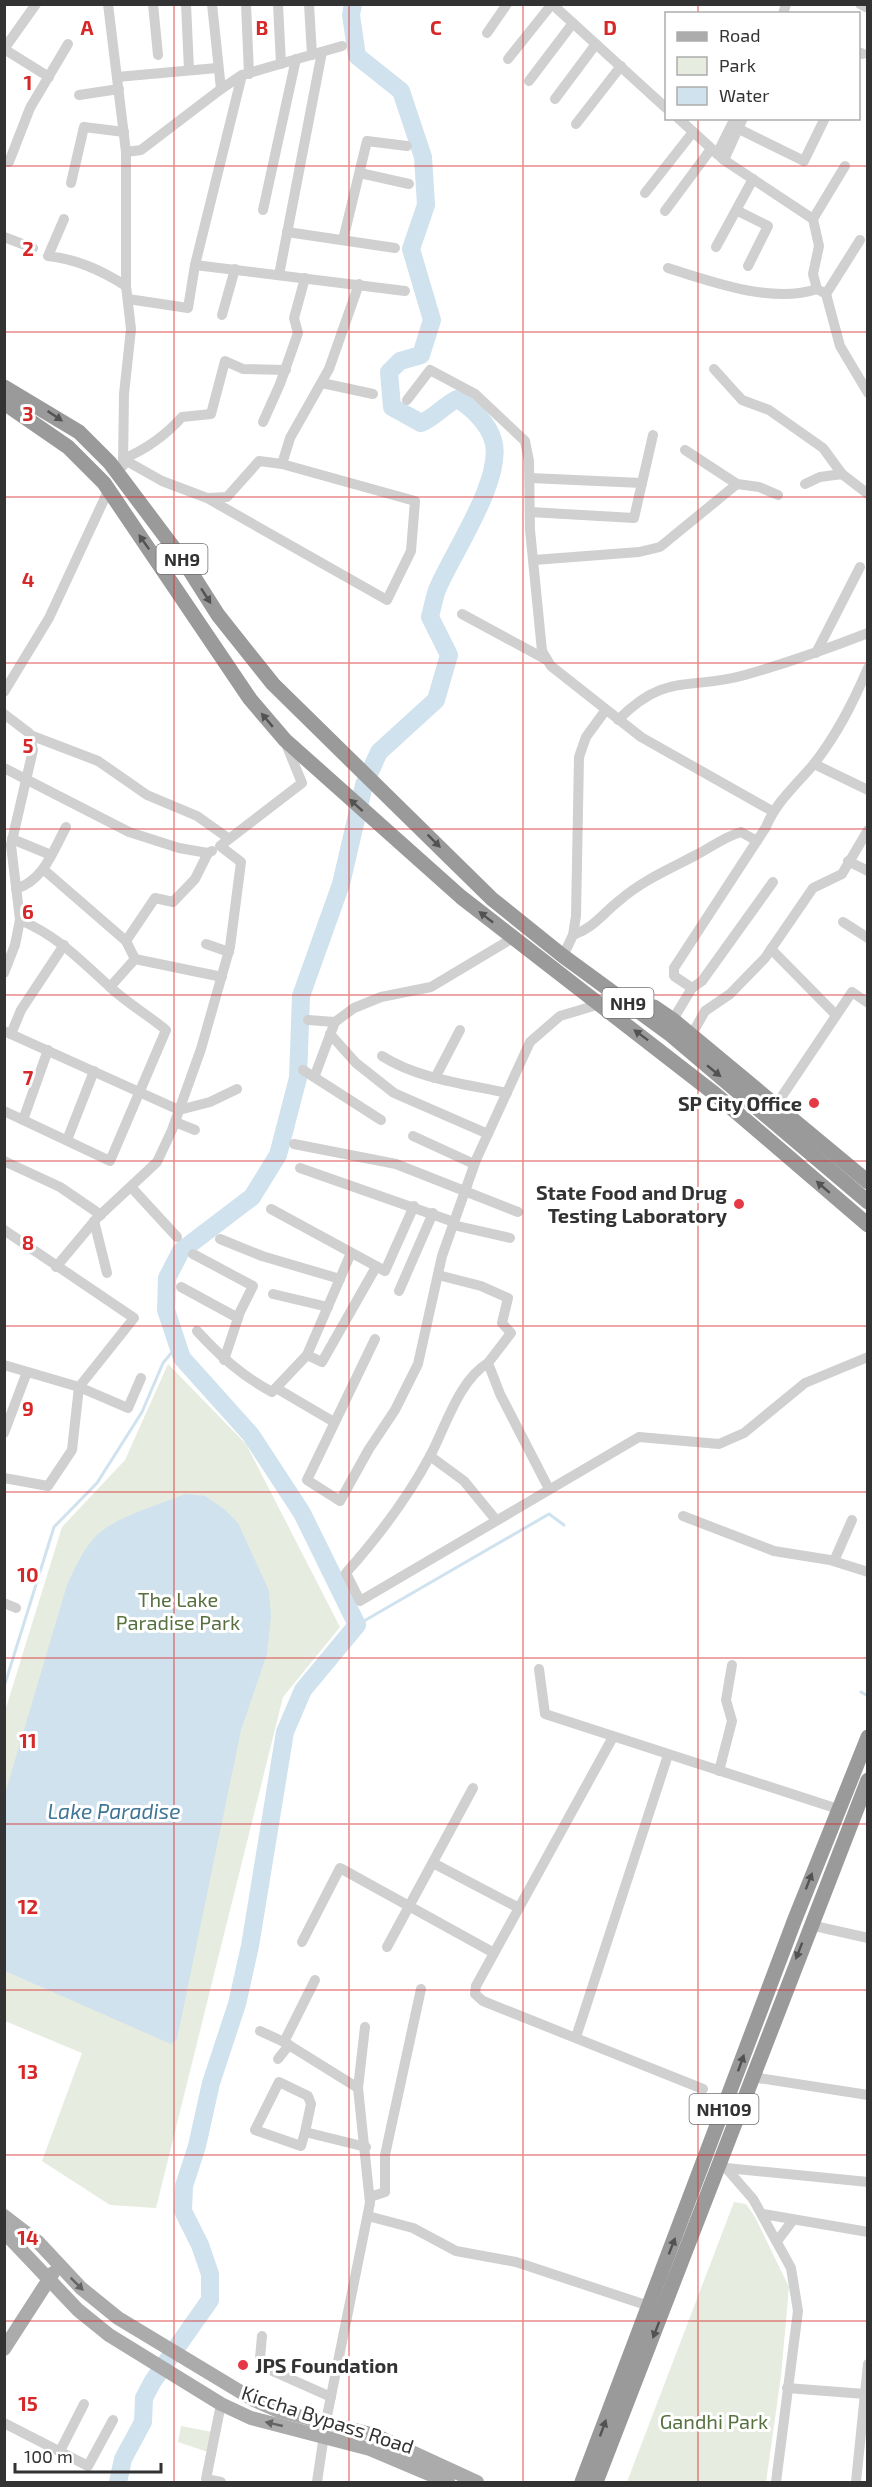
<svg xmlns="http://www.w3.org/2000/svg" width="872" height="2487" font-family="'Exo 2',sans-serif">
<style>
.green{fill:#e6ecdf}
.water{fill:#cfe2ee}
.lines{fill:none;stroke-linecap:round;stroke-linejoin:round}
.stream{stroke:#cfe2ee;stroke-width:3}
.river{stroke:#cfe2ee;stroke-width:18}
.minor{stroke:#d0d0d0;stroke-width:10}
.major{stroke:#ababab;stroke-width:14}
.highway{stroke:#9a9a9a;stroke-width:15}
.oneway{fill:#525252}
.oneway2{fill:#636363}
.grid{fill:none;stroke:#d62828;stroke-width:1.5;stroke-opacity:0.55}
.poi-dot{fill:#e63946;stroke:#fff;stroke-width:2}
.labels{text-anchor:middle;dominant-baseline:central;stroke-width:6;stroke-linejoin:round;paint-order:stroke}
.shield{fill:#fff;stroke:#707070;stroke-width:1.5}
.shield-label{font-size:18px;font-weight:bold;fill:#333}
.poi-label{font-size:20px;font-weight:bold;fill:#333;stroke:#fff;text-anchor:end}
.park-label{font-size:20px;fill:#56703f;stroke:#fff}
.street-label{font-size:20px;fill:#333;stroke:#fff}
.water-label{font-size:21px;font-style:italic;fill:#3f7597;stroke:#fff}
.grid-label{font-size:20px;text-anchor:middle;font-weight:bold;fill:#d62828;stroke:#fff;stroke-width:6;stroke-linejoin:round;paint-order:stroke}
</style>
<rect width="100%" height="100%" fill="#fff"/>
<!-- green -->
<g class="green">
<path d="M 168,1364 L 246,1444 L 340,1627 L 283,1697 L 156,2208 L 110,2205 L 42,2161 L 82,2053 L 5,2021 L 5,1711 L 62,1527 L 125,1460 Z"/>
<path d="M 734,2202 L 746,2204 L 755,2217 L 789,2287 L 781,2376 L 766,2482 L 627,2482 Z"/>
<path d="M 181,2426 L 212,2432 L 208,2452 L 178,2442 Z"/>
</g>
<!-- water -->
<path class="water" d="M 185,1494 L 205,1496 L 224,1509 L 238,1523 L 269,1591 L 271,1616 L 267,1654 L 241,1730 L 177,2039 L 171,2044 L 5,1971 L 5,1794 L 67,1585 C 75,1568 83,1549 96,1536 C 115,1517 159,1505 185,1494 Z"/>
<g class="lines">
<!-- stream -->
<g class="stream">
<path d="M 357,1625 L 549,1514 L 564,1525"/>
<path d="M 4,1687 L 54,1527 L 97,1483 L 142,1412 L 163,1363 L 178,1345"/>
<path d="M 861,1692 L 868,1696"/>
</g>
<!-- river -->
<path class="river" d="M 118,2482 L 123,2459 L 143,2422 L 144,2398 L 153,2381 L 210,2300 L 210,2274 L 200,2245 L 183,2211 L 184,2186 L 197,2146 L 211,2083 L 237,2004 L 250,1946 L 285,1732 L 303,1690 L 357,1625 L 302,1513 L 251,1435 L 182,1358 L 166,1310 L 167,1278 L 181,1251 L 252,1197 L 278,1155 L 298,1078 L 301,996 L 341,884 L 364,785 L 379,752 L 436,700 L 449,655 L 430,617 C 432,609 434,599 437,590 C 451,555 505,478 493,440 C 488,423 471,407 457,399 C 443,406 435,417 421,423 L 392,407 L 389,372 L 400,361 L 421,355 L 432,320 L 411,249 L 426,205 L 423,157 L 401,91 L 357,56 L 351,15 L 353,4"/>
<!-- minor -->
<g class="minor">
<path d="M 36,4 L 4,49 L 49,77"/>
<path d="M 108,4 L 126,152 L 126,286 L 131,329 L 124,394 L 123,466"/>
<path d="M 153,4 L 158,55"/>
<path d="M 186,4 L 189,70"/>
<path d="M 212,4 L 221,89"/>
<path d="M 246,4 L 249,74"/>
<path d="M 278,4 L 281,64"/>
<path d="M 309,4 L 312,55"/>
<path d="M 552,4 L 666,108"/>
<path d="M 860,4 L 868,8"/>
<path d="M 783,14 L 786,4"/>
<path d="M 487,33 L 507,4"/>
<path d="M 858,52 L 863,54"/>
<path d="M 508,59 L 552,4"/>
<path d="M 117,77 L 217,68"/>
<path d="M 529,81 L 573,23"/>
<path d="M 79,95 L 119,89"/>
<path d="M 555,99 L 596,44"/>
<path d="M 678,118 L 724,160 L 813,219 L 819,246 L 813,274 L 817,289 L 826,294 L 840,346 L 868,393"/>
<path d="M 576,124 L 621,66"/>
<path d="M 739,129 L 804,161 L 824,120"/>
<path d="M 126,152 L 141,150 L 221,89 L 242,75 L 342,46"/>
<path d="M 717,154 L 735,118"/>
<path d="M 724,160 L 743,118"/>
<path d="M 9,162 L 30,108 L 68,44"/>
<path d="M 360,173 L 409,184"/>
<path d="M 71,183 L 84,127 L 124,132"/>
<path d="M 645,193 L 693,132"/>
<path d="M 263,210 L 296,59"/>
<path d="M 665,211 L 711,149"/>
<path d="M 738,211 L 768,226 L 748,266"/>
<path d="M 64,219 L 48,256 C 77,259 101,270 126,286"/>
<path d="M 813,219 L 845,166"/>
<path d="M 287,232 L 395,248"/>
<path d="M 4,237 L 33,248"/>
<path d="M 343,240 L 367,141 L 407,146"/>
<path d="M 716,247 L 753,179"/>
<path d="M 195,265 L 405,291"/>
<path d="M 668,268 C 711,282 773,304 817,289"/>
<path d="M 279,275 L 322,52"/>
<path d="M 826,294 L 860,240"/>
<path d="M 128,299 L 188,308 L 195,265 L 242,75"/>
<path d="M 222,315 L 235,269"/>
<path d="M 714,369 L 742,400 L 769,410 L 823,448 L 842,474"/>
<path d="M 322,383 L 373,394"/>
<path d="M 407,400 L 430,370 L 475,394 L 525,441 L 529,461 L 530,530 L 542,651 L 551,666 L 641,737 L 772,811"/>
<path d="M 263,422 L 280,384 L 298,333 L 294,318 L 305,278"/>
<path d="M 685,450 L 737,484 L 759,487 L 778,495"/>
<path d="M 123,459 L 162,481 L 207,498 L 387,600 L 411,551 L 415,501 L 282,464 L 259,461 L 227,497 L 207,498"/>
<path d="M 123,459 C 147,449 165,436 182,417 L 211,414 L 225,361 L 243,369 L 286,370"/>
<path d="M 282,464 L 290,438 L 329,369 L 359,284"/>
<path d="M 530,478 L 642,483"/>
<path d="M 805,484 L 820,477 L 842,474 L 868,494"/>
<path d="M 530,512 L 634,518 L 653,435"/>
<path d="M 534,560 L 639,552 L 660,547 L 737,484"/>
<path d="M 462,614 L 547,660"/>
<path d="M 816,653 L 860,567"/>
<path d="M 4,692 L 49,618 L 109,489"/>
<path d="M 4,714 L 29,733 L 33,750 L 11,845 L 20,920 L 15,945 L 4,973"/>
<path d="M 618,720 C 666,671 689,691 745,675 C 787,663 827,649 868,633"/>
<path d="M 30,735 L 98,761 L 147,795 L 197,816 L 228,838"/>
<path d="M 814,764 L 868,790"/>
<path d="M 4,768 L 129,832 L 179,848 L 208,853"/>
<path d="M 12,839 L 51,855"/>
<path d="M 848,861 L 868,871"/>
<path d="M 43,869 L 126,941 L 135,959"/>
<path d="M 16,889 C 44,880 53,851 66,827"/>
<path d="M 843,922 L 868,938"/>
<path d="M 573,935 C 595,927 602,914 620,900 C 643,880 670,869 696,855 C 712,847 724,837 741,832 L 757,841"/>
<path d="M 126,941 L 155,898 L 173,902 L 195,879 L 208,853 L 212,851"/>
<path d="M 206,944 L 229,952"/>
<path d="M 771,949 L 836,1015"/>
<path d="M 563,956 L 573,935 L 576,916 L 579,757 L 586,737 L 605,711"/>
<path d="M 110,987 L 135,959 L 222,977"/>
<path d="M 692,988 L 702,981 L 773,882"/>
<path d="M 308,1020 L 335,1022"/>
<path d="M 669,1026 L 692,988 L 674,976 L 674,968 L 766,827 C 776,802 796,785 813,765 C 837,735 853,703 868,668"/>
<path d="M 4,1031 L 179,1110 L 210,1102 L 237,1089"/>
<path d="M 11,1034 L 21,1010 L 64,945"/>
<path d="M 330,1034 L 356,1063 L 394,1093 L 488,1134"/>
<path d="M 688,1041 L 705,1011 L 730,994 L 765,958 L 813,888 L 842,874 L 868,830"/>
<path d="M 382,1056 C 418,1079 465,1084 507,1093"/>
<path d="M 303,1070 L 381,1120"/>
<path d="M 315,1075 L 335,1022 L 354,1008 L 381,997 L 431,987 L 513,938"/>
<path d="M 435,1078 L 460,1030"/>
<path d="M 4,1111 L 110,1161 L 166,1030 C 148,1015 127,1003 110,987 C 80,960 58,936 20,920"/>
<path d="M 772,1111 L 852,992 L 868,1003"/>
<path d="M 23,1120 L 48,1050"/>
<path d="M 175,1122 L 195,1130"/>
<path d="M 413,1136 L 474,1164"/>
<path d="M 67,1140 L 94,1071"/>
<path d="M 294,1144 L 396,1164 L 518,1212"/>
<path d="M 4,1161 L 60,1187 L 101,1215"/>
<path d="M 300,1168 L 454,1222"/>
<path d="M 131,1187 L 177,1237"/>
<path d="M 271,1209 L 385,1271 L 414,1206"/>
<path d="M 94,1221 L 107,1273"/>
<path d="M 453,1225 L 510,1238"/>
<path d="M 4,1230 L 134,1318 L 79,1387 L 72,1450 L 48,1486 L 4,1478"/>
<path d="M 220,1239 L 262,1256 L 340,1279"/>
<path d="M 193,1254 L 253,1286 L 240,1312 L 224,1360"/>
<path d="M 56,1267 L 97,1218 L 157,1162 L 172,1130 L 201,1049 L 230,947 L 241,862 L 220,846 L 302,783 L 286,744"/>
<path d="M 438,1275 L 481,1286 L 508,1298 L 502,1323 L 511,1333 L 488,1363 L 500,1394 L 549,1489"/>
<path d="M 181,1287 L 238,1318"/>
<path d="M 399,1291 L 433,1213"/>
<path d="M 273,1294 L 328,1307"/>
<path d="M 197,1331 C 220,1356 242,1376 272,1392 L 307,1355 L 351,1253"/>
<path d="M 375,1339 L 307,1480 L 340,1501 L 369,1449 L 395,1410 L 418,1364 L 442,1256 L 476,1160 L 530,1042 L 560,1016 L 600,1004"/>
<path d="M 307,1355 L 322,1362 L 376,1267"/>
<path d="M 488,1363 C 459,1380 445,1428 430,1456 C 407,1499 378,1537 346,1573 L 360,1601 L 639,1437 L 719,1444 L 744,1433 L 805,1383 L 868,1357"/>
<path d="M 4,1365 L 79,1387 L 128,1408 L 141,1378"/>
<path d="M 276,1388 L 334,1422"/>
<path d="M 4,1433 L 27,1372"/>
<path d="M 430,1456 L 464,1481 L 496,1520"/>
<path d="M 683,1516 L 774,1551 L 830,1560 L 868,1572"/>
<path d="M 834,1561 L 852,1520"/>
<path d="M 4,1603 L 16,1608"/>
<path d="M 539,1669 L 545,1714 L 838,1809"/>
<path d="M 613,1737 L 476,1986 L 475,1994 L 483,2001 L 703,2089"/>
<path d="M 719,1771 L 732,1721 L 726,1700 L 732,1665"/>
<path d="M 433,1863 L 519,1908"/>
<path d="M 810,1925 L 868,1938"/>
<path d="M 302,1942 L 340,1868 L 494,1953"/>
<path d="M 387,1947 L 473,1788"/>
<path d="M 260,2031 L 284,2042 L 358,2088 L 370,2203 L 326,2421"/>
<path d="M 576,2037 L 668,1755"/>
<path d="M 284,2042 L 315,1980"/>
<path d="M 278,2059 L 289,2045"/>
<path d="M 752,2077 L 868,2095"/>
<path d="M 358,2088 L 365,2027"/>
<path d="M 305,2132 L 301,2146 L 255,2130 L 279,2082 L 308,2096 L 311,2104 L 305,2132 L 366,2147"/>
<path d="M 718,2166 L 726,2168 L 753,2199 L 791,2268 L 798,2311 L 776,2482"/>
<path d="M 726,2168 L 868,2182"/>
<path d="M 370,2197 L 385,2192 L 385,2155 L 421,1989"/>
<path d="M 763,2214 L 868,2232"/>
<path d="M 368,2216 L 413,2228 L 456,2251 L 516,2262 L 649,2306"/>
<path d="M 778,2240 L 793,2220"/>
<path d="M 262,2336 L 260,2358 L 268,2369 L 331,2397"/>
<path d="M 787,2388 L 865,2394"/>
<path d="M 4,2423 L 88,2466 L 113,2420"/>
<path d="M 60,2451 L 84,2404"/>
<path d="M 221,2482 L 206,2479 L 221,2404"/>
<path d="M 317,2482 L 324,2435"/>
<path d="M 856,2482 L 868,2364"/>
</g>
<!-- major -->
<g class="major">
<path d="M 4,2216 L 38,2242 L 81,2288 L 118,2318 L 254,2400 L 279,2411 L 375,2435 L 477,2482"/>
<path d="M 4,2232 L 78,2310 L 109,2335 L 221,2404 L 251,2418 L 370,2449 L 448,2482"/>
<path d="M 4,2349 L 53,2273"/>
</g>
<!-- highway -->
<g class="highway">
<path d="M 4,387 L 79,432 L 110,463 L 185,563 L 218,615 L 273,684 L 492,899 L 563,956 L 671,1035 L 868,1202"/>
<path d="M 4,403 L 68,447 L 104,483 L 250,699 L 285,740 L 461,897 L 715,1094 L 868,1225"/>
<path d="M 634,1008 L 654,1007 L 673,1020 L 868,1182"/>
<path d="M 582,2482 L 795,1919 L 868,1737"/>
<path d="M 596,2482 L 868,1780"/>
</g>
</g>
<!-- one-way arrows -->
<defs><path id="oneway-solid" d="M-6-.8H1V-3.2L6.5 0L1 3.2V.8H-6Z" transform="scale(1.5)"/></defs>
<g class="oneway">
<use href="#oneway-solid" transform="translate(55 416) rotate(34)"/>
<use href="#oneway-solid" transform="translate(144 542) rotate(-125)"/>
<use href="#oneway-solid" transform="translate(206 596) rotate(57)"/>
<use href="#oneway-solid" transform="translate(267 720) rotate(-130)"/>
<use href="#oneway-solid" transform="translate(356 805) rotate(-138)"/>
<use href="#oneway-solid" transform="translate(434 841) rotate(45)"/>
<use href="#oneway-solid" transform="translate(486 917) rotate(-142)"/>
<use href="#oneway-solid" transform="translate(641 1035) rotate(-143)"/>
<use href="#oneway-solid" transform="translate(714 1071) rotate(39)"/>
<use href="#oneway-solid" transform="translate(823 1187) rotate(-139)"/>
<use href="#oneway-solid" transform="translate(809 1881) rotate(-69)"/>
<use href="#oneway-solid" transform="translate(799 1951) rotate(111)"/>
<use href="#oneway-solid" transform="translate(741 2063) rotate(-70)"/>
<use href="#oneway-solid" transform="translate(672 2246) rotate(-69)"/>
<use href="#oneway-solid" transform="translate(656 2330) rotate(111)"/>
<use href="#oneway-solid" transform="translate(603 2428) rotate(-70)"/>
</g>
<g class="oneway2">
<use href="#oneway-solid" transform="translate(77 2284) rotate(45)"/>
<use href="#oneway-solid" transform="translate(274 2424) rotate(-167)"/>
</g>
<!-- grid -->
<path class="grid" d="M 174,4 L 174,2482M 349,4 L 349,2482M 523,4 L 523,2482M 698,4 L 698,14M 698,118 L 698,2482M 4,166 L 868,166M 4,332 L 868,332M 4,497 L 868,497M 4,663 L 868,663M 4,829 L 868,829M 4,995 L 868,995M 4,1161 L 868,1161M 4,1326 L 868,1326M 4,1492 L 868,1492M 4,1658 L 868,1658M 4,1824 L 868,1824M 4,1990 L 868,1990M 4,2155 L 868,2155M 4,2321 L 868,2321"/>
<!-- markers -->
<g class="poi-dot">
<circle cx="814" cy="1103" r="6"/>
<circle cx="739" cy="1204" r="6"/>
<circle cx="243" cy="2365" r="6"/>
</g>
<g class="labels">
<!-- shield labels -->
<g class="shield">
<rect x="156.5" y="544" width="51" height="30" rx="4.5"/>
<rect x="602.5" y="988" width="51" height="30" rx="4.5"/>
<rect x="689.5" y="2094" width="69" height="30" rx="4.5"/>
</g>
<g class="shield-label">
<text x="182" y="559">NH9</text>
<text x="628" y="1003">NH9</text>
<text x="724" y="2109">NH109</text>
</g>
<!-- poi labels -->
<g class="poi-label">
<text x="802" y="1103">SP City Office</text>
<text x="727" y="1192">State Food and Drug<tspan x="727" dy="23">Testing Laboratory</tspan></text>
<text x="255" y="2365" text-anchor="start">JPS Foundation</text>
</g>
<!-- park labels -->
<g class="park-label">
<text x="178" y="1599">The Lake<tspan x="178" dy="23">Paradise Park</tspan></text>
<text x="714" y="2421">Gandhi Park</text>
</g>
<!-- street labels -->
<g class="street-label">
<text transform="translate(328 2419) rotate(18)">Kiccha Bypass Road</text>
</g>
<!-- water labels -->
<g class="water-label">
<text x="114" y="1810">Lake Paradise</text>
</g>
</g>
<g class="grid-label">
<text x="87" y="35">A</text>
<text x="262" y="35">B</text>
<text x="436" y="35">C</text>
<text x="610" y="35">D</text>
<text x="28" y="90">1</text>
<text x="28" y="256">2</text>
<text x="28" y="421">3</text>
<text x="28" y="587">4</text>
<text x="28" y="753">5</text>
<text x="28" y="919">6</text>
<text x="28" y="1085">7</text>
<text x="28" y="1250">8</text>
<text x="28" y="1416">9</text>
<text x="28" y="1582">10</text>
<text x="28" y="1748">11</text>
<text x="28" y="1914">12</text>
<text x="28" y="2079">13</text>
<text x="28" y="2245">14</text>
<text x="28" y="2411">15</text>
</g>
<!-- border -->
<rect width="872" height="2487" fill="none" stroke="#333333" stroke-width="12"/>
<!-- legend -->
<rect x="665" y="12" width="195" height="108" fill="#ffffff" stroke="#adadad" stroke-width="1.5"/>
<rect x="677" y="32" width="30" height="9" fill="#ababab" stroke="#adadad" stroke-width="1.5"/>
<text x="719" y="42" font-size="18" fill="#333333">Road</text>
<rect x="677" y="57" width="30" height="18" fill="#e6ecdf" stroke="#adadad" stroke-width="1.5"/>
<text x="719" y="72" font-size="18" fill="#333333">Park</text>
<rect x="677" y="87" width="30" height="18" fill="#cfe2ee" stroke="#adadad" stroke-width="1.5"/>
<text x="719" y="102" font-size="18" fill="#333333">Water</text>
<!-- scale -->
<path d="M15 2463v9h146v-9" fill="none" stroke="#333333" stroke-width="3"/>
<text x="24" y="2463" font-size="18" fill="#333333" stroke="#ffffff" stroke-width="4.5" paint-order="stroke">100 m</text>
</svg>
